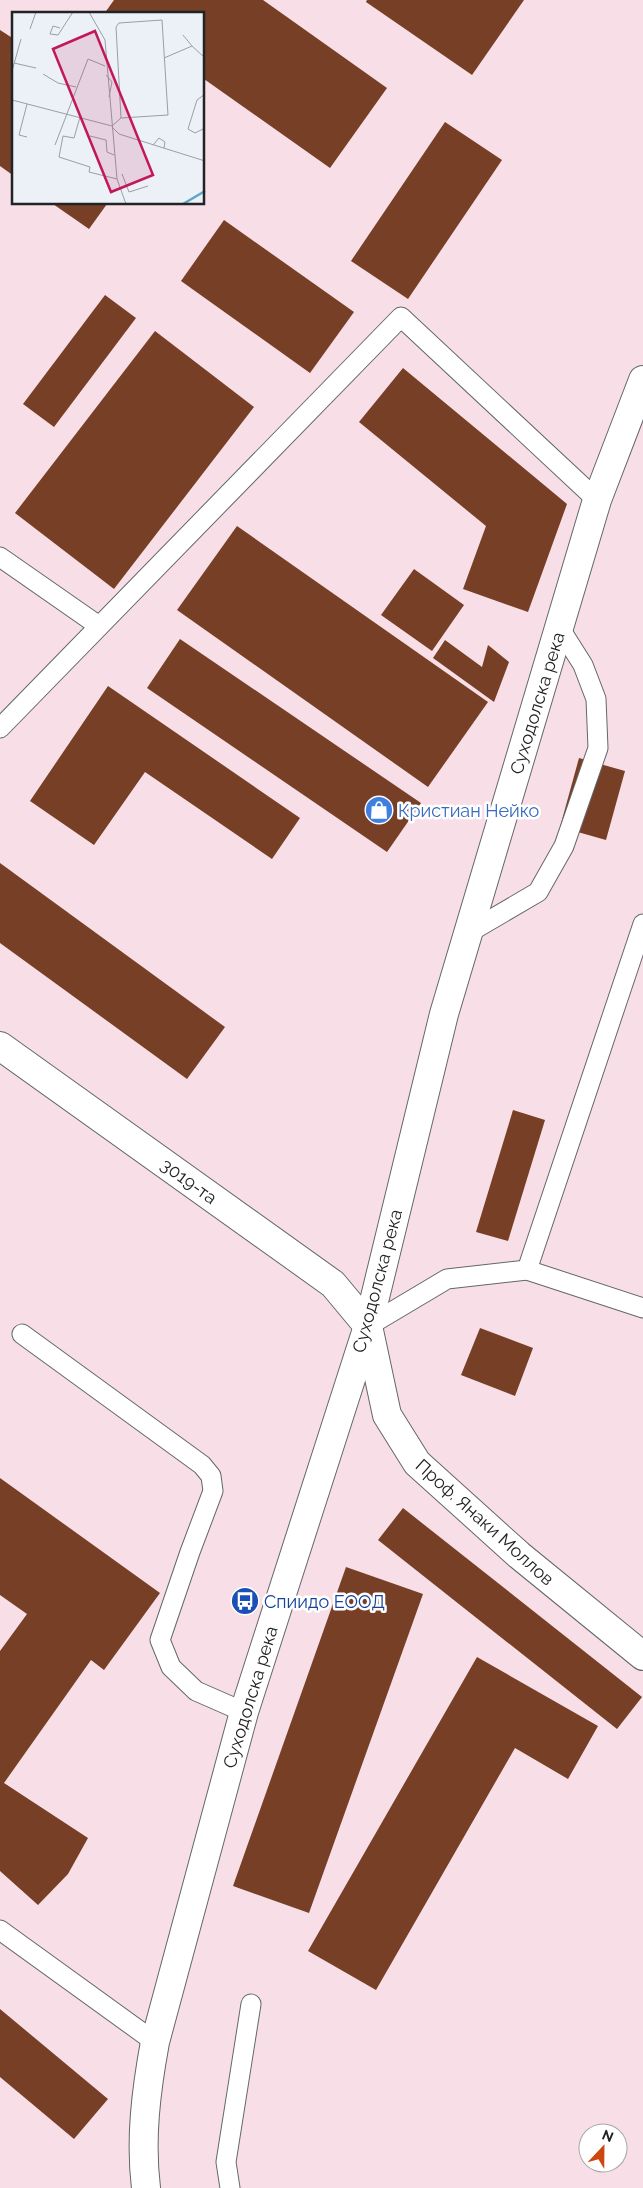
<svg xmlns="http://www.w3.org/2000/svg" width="643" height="2188" font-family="Raleway,sans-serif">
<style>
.industrial{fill:#f8dfe7;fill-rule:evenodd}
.building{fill:#763f26}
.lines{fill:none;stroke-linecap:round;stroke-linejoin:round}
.lane-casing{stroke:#63676c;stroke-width:21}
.street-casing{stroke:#63676c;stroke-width:30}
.lane{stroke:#fff;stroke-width:19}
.street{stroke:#fff;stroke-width:28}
.labels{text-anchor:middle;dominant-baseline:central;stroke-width:5;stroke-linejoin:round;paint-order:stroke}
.street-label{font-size:18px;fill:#212325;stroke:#fff}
.shop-label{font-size:18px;fill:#366cbe;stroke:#fff;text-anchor:start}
.transit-label{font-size:18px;fill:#164399;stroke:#fff;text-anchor:start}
.inset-river{fill:none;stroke:#62a5c8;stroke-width:2.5}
.inset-road{fill:none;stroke:#9b9fa3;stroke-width:1}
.view{fill:#c2185b;fill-opacity:0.15;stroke:#c2185b;stroke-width:2.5}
.inset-edge{fill:none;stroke:#212325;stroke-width:2.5}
</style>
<rect width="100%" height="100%" fill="#ecf1f7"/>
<!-- industrial -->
<path class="industrial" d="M 0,0 L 643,0 L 643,2188 L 0,2188 ZM 14,14 L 204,14 L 204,204 L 14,204 ZM 588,2133 L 618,2133 L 618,2163 L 588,2163 Z"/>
<!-- building -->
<g class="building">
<path d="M 114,0 L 263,0 L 387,88 L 330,168 L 204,79 L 204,14 L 104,14 Z"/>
<path d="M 367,0 L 524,0 L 472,75 L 366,2 Z"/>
<path d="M 0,30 L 14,39 L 14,176 L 0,166 Z"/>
<path d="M 445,122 L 502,160 L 408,299 L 351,261 Z"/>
<path d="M 53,204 L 107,204 L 89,229 Z"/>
<path d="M 224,220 L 354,312 L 310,373 L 181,281 Z"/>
<path d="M 105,295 L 136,318 L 54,427 L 23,404 Z"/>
<path d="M 155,331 L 254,407 L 114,589 L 15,513 Z"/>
<path d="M 403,368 L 567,504 L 528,612 L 463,589 L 486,526 L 359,422 Z"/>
<path d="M 237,526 L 488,702 L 428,787 L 177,610 Z"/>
<path d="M 414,569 L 464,605 L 432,651 L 381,615 Z"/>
<path d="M 180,639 L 421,803 L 387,852 L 147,688 Z"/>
<path d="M 445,640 L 482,667 L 488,645 L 509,662 L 494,702 L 433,658 Z"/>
<path d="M 108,686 L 300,818 L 272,859 L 145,772 L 94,845 L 30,801 Z"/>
<path d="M 579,758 L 625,771 L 606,840 L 560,827 Z"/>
<path d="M 0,863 L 225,1027 L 187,1079 L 0,943 Z"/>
<path d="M 513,1110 L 545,1120 L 508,1241 L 476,1232 Z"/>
<path d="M 480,1328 L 533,1348 L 515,1396 L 461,1375 Z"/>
<path d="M 0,1478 L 160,1593 L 104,1670 L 91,1660 L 4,1783 L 88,1838 L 68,1874 L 38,1905 L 0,1871 L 0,1651 L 27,1614 L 0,1595 Z"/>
<path d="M 403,1508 L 642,1697 L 617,1729 L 378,1540 Z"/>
<path d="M 346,1567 L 423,1594 L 309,1913 L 233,1886 Z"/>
<path d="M 477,1657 L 598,1726 L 568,1779 L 515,1748 L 376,1990 L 308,1951 Z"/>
<path d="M 0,2009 L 108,2099 L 74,2139 L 0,2077 Z"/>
</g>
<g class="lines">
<defs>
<g id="lane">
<path d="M 0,557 L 99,626"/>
<path d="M 0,728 L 401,317 L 597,500"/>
<path d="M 468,933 L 538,892 L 564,846 L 598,748 L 596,699 L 583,665 L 559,627"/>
<path d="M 527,1270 L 643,924"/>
<path d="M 368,1326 L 447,1279 L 527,1270 L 643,1308"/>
<path d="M 22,1334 L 202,1465 L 211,1476 L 213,1491 L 190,1552 L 160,1640 L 171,1667 L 196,1691 L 244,1712"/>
<path d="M 0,1930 L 155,2042"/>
<path d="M 230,2188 L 226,2162 L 251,2004"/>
</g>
<g id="street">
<path d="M 0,1046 L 333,1284 L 368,1326 L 387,1415 L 417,1463 L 519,1555 L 643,1656"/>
<path d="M 146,2188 C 140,2139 146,2091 155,2042 L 244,1712 L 368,1326 L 444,1014 L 597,500 L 643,380"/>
</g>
</defs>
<!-- lane casing -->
<use href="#lane" class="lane-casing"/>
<!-- street casing -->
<use href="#street" class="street-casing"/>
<!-- lane -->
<use href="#lane" class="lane"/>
<!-- street -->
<use href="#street" class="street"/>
</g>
<!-- icons -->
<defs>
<symbol id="shop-disc" viewBox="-11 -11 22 22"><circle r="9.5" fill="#3f7fe0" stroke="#fff"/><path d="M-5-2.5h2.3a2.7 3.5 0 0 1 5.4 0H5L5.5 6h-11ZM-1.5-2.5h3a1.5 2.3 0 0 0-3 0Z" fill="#fff"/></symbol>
<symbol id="bus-disc" viewBox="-11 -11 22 22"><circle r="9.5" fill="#1a4fb4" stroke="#fff"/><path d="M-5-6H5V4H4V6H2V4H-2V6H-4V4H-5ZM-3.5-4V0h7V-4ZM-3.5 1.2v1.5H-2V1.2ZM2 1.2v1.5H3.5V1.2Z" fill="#fff"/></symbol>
</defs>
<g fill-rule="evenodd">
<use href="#shop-disc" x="363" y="794" width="32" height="32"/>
<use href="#bus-disc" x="229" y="1585" width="32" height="32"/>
</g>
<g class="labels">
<!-- street labels -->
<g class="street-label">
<text transform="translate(537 703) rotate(-73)">Суходолска река</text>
<text transform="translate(189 1181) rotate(36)">3019-та</text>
<text transform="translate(377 1281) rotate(-75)">Суходолска река</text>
<text transform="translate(485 1522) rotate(42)">Проф. Янаки Моллов</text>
<text transform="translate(250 1697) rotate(-73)">Суходолска река</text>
</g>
<!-- shop labels -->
<g class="shop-label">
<text x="398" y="810">Кристиан Нейко</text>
</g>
<!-- transit labels -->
<g class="transit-label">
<text x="264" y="1601">Спиидо ЕООД</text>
</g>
</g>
<!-- overview -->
<g transform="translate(12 12)">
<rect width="192" height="192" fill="#ecf1f7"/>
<path class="inset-river" d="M 171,192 L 193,179"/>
<path class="inset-road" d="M 77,0 L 93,28 L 105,167 L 114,192M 48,16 L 41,14 L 38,22 L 46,23 L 61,0M 18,17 L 24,0M 180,34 L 193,46M 152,46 L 180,34 L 171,23M 2,51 L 24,56M 0,59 L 9,27M 31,62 L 46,71 L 64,75M 94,63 L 100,70 L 97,85M 193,82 L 185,88 L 176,117 L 183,121 L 193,116M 0,88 L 100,114M 68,105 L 62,126 L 51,124 L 47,145 L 78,155 L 77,160 L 105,167M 100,114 L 109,106 L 156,103 L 150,8 L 107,11 L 104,15 L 109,106M 100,115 L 107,122 L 193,149M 78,124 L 94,128 L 95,140 L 102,143M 15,125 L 7,123 L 15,92M 43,133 L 76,47 L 93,54M 141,133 L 147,126 L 153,130 L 152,136M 110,162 L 117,180 L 136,174"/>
<path class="view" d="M 83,19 L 141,163 L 99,180 L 41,37 Z"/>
<rect width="192" height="192" class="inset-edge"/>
</g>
<!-- north arrow -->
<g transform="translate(603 2148) rotate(22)"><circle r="24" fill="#ffffff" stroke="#a6a7a8"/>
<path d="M0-4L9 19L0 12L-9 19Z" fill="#cc460f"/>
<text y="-8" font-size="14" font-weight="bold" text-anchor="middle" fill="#212325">N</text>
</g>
</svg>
